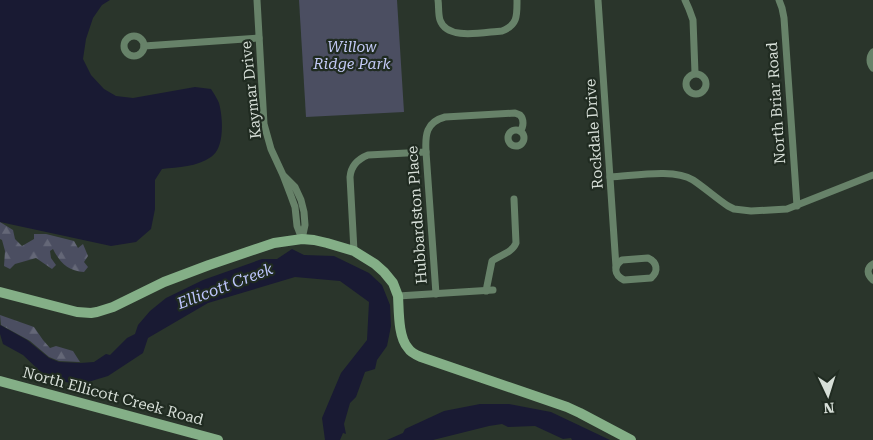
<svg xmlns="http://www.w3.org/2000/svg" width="873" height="440" font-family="'Roboto Serif',serif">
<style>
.green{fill:#4b4e61}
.forest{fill:url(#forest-firs)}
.water{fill:#191a33}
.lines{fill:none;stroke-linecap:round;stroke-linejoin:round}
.street{stroke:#678269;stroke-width:7}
.secondary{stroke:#84af87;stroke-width:10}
.labels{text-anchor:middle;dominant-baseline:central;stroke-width:4.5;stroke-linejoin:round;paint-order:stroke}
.park-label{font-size:15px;font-style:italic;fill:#c3caf6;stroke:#202b21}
.street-label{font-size:15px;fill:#d7dfd8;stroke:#202b21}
.water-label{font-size:16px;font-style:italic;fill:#bdc5fc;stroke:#202b21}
</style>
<defs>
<pattern id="forest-firs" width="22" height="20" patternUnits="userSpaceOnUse" patternTransform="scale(1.25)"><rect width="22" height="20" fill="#4b4e61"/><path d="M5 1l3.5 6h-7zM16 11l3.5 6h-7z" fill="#646777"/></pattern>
</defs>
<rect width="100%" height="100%" fill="#2a352b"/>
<!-- green -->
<path class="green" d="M 299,0 L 397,0 L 404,112 L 306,117 Z"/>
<!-- forest -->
<g class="forest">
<path d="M 0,222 L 13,230 L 15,239 L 22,246 L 34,239 L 34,234 L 46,234 L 74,241 L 78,248 L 83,244 L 88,256 L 84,262 L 88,267 L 84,272 C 68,271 60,263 53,249 L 50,251 L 51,258 L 56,265 L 52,269 L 36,258 L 15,264 L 10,269 L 4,266 L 5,251 L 2,240 L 0,239 Z"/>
<path d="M 0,315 L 34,327 L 43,340 L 50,348 L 56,346 L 73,351 L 80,362 L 59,361 L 49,357 L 30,341 L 1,325 Z"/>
</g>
<!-- water -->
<g class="water">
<path d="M 0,0 L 110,0 L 102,5 L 93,18 L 86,39 L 83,59 L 91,75 L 104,89 L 116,96 L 133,98 L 195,87 L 211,89 C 214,94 217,98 219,103 C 223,118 225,148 211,157 C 197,167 178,167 162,169 L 155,180 L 155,209 L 151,229 L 136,242 L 111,246 L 0,222 Z"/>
<path d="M 292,249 L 304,255 L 334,256 L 369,273 L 382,285 L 390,305 L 391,326 L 387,346 L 377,360 L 375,369 L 365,372 L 356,397 L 350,403 L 344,424 L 346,434 L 343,433 L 340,440 L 325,440 L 322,418 L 341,373 L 367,340 L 369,302 L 340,281 L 295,277 L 208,303 L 148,338 L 143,353 L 108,376 L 78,385 L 46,377 L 23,355 L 3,344 L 0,334 L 0,325 L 27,340 L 49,358 L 59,362 L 80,363 L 94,362 L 106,354 L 110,355 L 127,338 L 135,334 L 138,325 L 150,311 L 166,298 L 203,280 L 262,259 L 277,259 Z"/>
<path d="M 480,404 L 509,404 L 551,412 L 610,440 L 572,440 L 571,438 L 563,439 L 535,426 L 508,427 L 502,424 L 489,426 L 433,440 L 387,440 L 403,433 L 405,429 L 444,411 Z"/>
</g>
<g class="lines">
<!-- street -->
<g class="street">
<path d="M 257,0 L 264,124 L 271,149 L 283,175 L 291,196 L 295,207 L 297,226 L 302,239 L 305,225 L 304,212 L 301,200 L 295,187 L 283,175"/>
<path d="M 438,0 C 439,6 438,14 440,20 C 447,41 484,32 502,31 C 518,25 517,15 517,0"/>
<path d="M 598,0 L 616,267"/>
<path d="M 685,0 L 689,9 L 693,20 L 695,73"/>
<path d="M 779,0 L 782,8 L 784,18 L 797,206"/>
<circle cx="134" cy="46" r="10"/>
<path d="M 144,46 L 259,38"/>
<path d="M 873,52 C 869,57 869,63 873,68"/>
<circle cx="696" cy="84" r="10"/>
<circle cx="516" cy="138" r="8"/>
<path d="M 610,177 C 633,176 674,168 693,180 C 705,188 716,198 728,206 L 734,209 L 751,211 L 787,209 L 873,175"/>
<path d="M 354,251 L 350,177 C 351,165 358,159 368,155 L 426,152"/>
<path d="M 648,258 C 657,262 659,271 651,278 L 624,280 C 614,275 613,266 622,260 Z"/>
<path d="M 873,264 C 866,268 867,275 873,280"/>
<path d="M 486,291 L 492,261 C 500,255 512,253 516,243 L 514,199"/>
<path d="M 436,294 L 426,152 C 425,135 426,122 445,117 L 515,113 L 520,115 C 524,119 524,127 520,131"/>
<path d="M 398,296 L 493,290"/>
</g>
<!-- secondary -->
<g class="secondary">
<path d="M 0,292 L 77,312 L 91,313 L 97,312 L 113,307 L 164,282 L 209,265 L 274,243 L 302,239 L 314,240 L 327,243 L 354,251 L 375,264 L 384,272 L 393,283 L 398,296 C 399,311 398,337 408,348 C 411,353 416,355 421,357 L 567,407 L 580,413 L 631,440"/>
<path d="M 0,381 L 218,440"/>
</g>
</g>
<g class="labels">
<!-- park labels -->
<g class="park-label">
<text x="352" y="47">Willow<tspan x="352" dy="17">Ridge Park</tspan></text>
</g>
<!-- street labels -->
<g class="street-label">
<text transform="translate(251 90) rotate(-96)">Kaymar Drive</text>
<text transform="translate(776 103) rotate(-94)">North Briar Road</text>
<text transform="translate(594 134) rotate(-94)">Rockdale Drive</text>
<text transform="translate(417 215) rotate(-94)">Hubbardston Place</text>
<text transform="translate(113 396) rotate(15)">North Ellicott Creek Road</text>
</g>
<!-- water labels -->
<g class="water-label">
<text transform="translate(225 286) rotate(-21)">Ellicott Creek</text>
</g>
</g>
<!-- north arrow -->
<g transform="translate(828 395) rotate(176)" stroke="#202b21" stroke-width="4" paint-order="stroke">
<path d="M0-4L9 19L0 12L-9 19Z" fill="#d7dfd8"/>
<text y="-8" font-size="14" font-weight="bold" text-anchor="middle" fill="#d7dfd8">N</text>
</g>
</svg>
